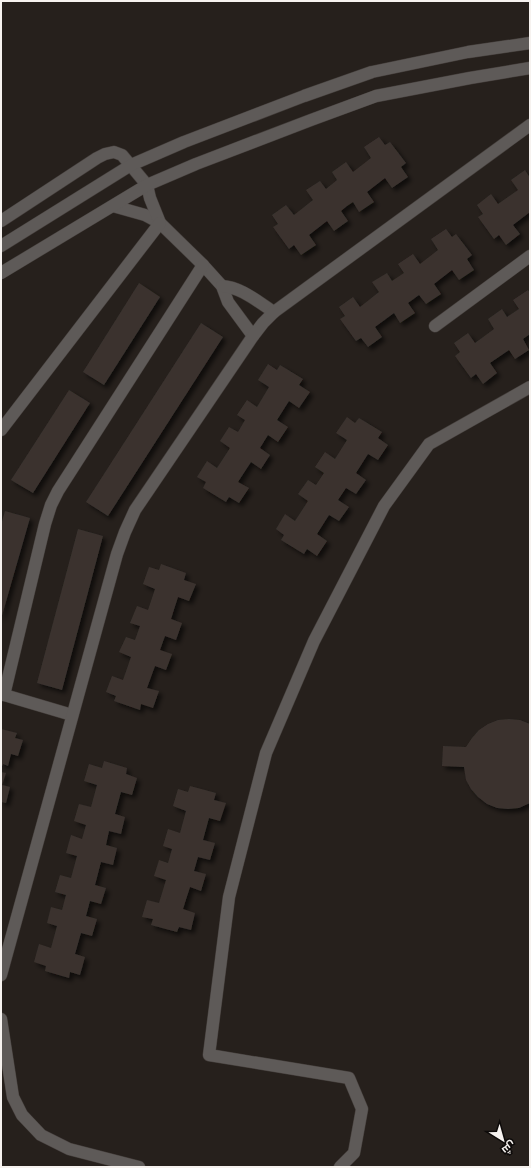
<svg xmlns="http://www.w3.org/2000/svg" width="531" height="1168" font-family="Montserrat,Cairo,sans-serif">
<style>
.building{fill:#3a332f;filter:url(#shadow)}
.lines{fill:none;stroke-linecap:round;stroke-linejoin:round}
.street-casing{stroke:#433d3a;stroke-width:13}
.street{stroke:#5e5a58;stroke-width:12}
</style>
<defs>
<filter id="shadow"><feDropShadow dx="3.5" dy="3.5" stdDeviation="2" flood-color="#0009"/></filter>
</defs>
<rect width="100%" height="100%" fill="#26201c"/>
<!-- building -->
<g class="building">
<path d="M 379,137 L 385,145 L 390,142 L 406,163 L 401,167 L 408,177 L 392,188 L 385,178 L 367,192 L 374,202 L 359,212 L 353,202 L 347,206 L 341,211 L 348,221 L 334,231 L 327,221 L 309,235 L 316,245 L 301,255 L 294,245 L 289,249 L 273,227 L 278,224 L 272,215 L 286,205 L 294,215 L 313,200 L 306,190 L 320,181 L 326,189 L 337,180 L 332,172 L 346,162 L 353,172 L 371,158 L 364,147 Z"/>
<path d="M 525,170 L 530,178 L 530,212 L 513,225 L 520,234 L 506,245 L 499,235 L 494,239 L 478,217 L 483,214 L 477,205 L 491,194 L 498,204 L 518,190 L 511,180 Z"/>
<path d="M 446,229 L 452,237 L 456,234 L 472,255 L 467,259 L 474,270 L 459,280 L 452,270 L 434,284 L 441,294 L 426,304 L 419,295 L 408,303 L 415,313 L 400,323 L 394,313 L 375,327 L 382,337 L 368,347 L 361,338 L 356,341 L 340,319 L 345,316 L 339,307 L 353,297 L 360,307 L 379,292 L 372,282 L 387,273 L 392,281 L 404,273 L 398,264 L 413,254 L 420,264 L 438,250 L 431,239 Z"/>
<path d="M 139,283 L 160,297 L 104,385 L 83,372 Z"/>
<path d="M 528,290 L 530,293 L 530,334 L 523,339 L 529,350 L 515,359 L 509,350 L 490,363 L 497,373 L 483,384 L 476,374 L 471,378 L 455,356 L 460,352 L 454,343 L 468,333 L 475,343 L 494,329 L 488,319 L 502,309 L 507,317 L 519,309 L 513,300 Z"/>
<path d="M 201,323 L 223,337 L 108,516 L 86,502 Z"/>
<path d="M 268,364 L 277,370 L 280,365 L 303,379 L 299,385 L 310,392 L 299,408 L 289,401 L 277,420 L 288,427 L 278,442 L 268,435 L 260,448 L 270,455 L 261,469 L 251,462 L 238,482 L 249,488 L 239,503 L 229,497 L 226,502 L 203,488 L 206,482 L 197,477 L 207,461 L 217,468 L 230,448 L 220,441 L 229,427 L 238,432 L 245,420 L 237,415 L 247,400 L 257,407 L 269,387 L 258,380 Z"/>
<path d="M 69,390 L 90,403 L 33,493 L 11,480 Z"/>
<path d="M 347,417 L 355,423 L 359,418 L 382,432 L 378,438 L 388,445 L 378,460 L 368,454 L 356,473 L 366,480 L 356,494 L 346,488 L 338,500 L 349,507 L 339,521 L 329,515 L 317,534 L 327,541 L 317,556 L 307,549 L 304,554 L 281,540 L 284,535 L 276,529 L 285,514 L 295,521 L 308,501 L 298,494 L 308,480 L 316,485 L 324,473 L 315,467 L 325,452 L 335,459 L 347,440 L 336,433 Z"/>
<path d="M 5,511 L 30,518 L 1,619 L 1,525 Z"/>
<path d="M 78,529 L 103,536 L 62,690 L 37,683 Z"/>
<path d="M 161,564 L 186,573 L 184,580 L 196,584 L 189,601 L 178,597 L 171,619 L 182,623 L 176,640 L 165,636 L 160,650 L 172,654 L 166,670 L 155,666 L 147,688 L 159,691 L 153,708 L 141,704 L 140,710 L 114,701 L 116,696 L 106,692 L 112,676 L 123,680 L 131,657 L 119,652 L 126,637 L 135,640 L 140,626 L 130,623 L 137,606 L 148,610 L 155,589 L 143,584 L 149,567 L 159,570 Z"/>
<path d="M 509,719 L 520,720 L 530,724 L 530,803 L 519,808 L 508,809 L 497,808 L 487,804 L 478,797 L 471,789 L 466,780 L 464,767 L 442,766 L 443,746 L 466,747 L 472,738 L 479,730 L 488,724 L 498,720 Z"/>
<path d="M 1,729 L 17,733 L 15,738 L 23,740 L 18,756 L 11,754 L 8,766 L 3,764 L 1,769 Z"/>
<path d="M 104,761 L 127,768 L 126,774 L 137,778 L 132,795 L 121,792 L 115,814 L 125,817 L 121,834 L 109,831 L 106,845 L 117,848 L 113,865 L 101,862 L 95,885 L 106,888 L 101,904 L 90,901 L 86,916 L 97,919 L 92,936 L 81,933 L 75,954 L 85,957 L 80,975 L 70,972 L 69,978 L 45,971 L 46,966 L 34,962 L 39,944 L 51,948 L 57,926 L 47,923 L 51,907 L 62,910 L 66,895 L 55,892 L 60,875 L 71,878 L 77,856 L 66,853 L 71,835 L 82,839 L 86,825 L 74,821 L 79,804 L 91,807 L 97,785 L 84,781 L 89,764 L 102,768 Z"/>
<path d="M 1,772 L 6,773 L 2,785 L 10,787 L 6,803 L 1,802 Z"/>
<path d="M 190,786 L 216,793 L 214,800 L 226,803 L 220,821 L 209,818 L 203,840 L 215,843 L 210,860 L 198,857 L 194,871 L 206,874 L 201,891 L 190,887 L 183,909 L 195,913 L 191,930 L 179,927 L 177,932 L 151,925 L 153,919 L 142,917 L 147,900 L 159,903 L 166,880 L 154,876 L 159,860 L 168,863 L 172,849 L 163,846 L 168,829 L 180,833 L 186,811 L 173,806 L 178,789 L 188,792 Z"/>
</g>
<g class="lines">
<defs>
<g id="street">
<path d="M 113,206 L 145,215 L 160,223 L 203,265 L 222,286 L 228,302 L 253,336"/>
<path d="M 1,221 L 97,158 L 105,154 L 114,152 L 122,155 L 147,185 L 150,198 L 160,223"/>
<path d="M 1,246 L 131,165 L 184,142 L 304,96 L 372,72 L 468,52 L 530,43"/>
<path d="M 1,273 L 147,185 L 196,164 L 311,120 L 376,96 L 470,78 L 530,68"/>
<path d="M 222,286 C 241,287 258,302 274,312"/>
<path d="M 435,326 L 530,256"/>
<path d="M 1,430 L 160,223"/>
<path d="M 1,694 L 72,715"/>
<path d="M 4,695 L 45,524 L 51,505 L 58,491 L 203,265"/>
<path d="M 1,975 L 117,554 L 125,532 L 135,510 L 253,336 L 263,323 L 274,312 L 530,125"/>
<path d="M 1,1019 L 13,1097 L 22,1115 L 41,1135 L 69,1149 L 139,1167"/>
<path d="M 340,1167 L 354,1153 L 362,1109 L 349,1078 L 209,1055 L 229,897 L 266,753 L 314,641 L 384,506 L 429,444 L 530,387"/>
</g>
</defs>
<!-- street casing -->
<use href="#street" class="street-casing"/>
<!-- street -->
<use href="#street" class="street"/>
</g>
<!-- border -->
<rect width="531" height="1168" fill="none" stroke="#f6f2ef" stroke-width="4"/>
<!-- north arrow -->
<g transform="translate(503 1140) rotate(143)" stroke="#0d0a09" stroke-width="3" paint-order="stroke">
<path d="M0-3L7 15L0 10L-7 15Z" fill="#f6f2ef"/>
<text y="-6" font-size="11" font-weight="bold" text-anchor="middle" fill="#f6f2ef">ش</text>
</g>
</svg>
